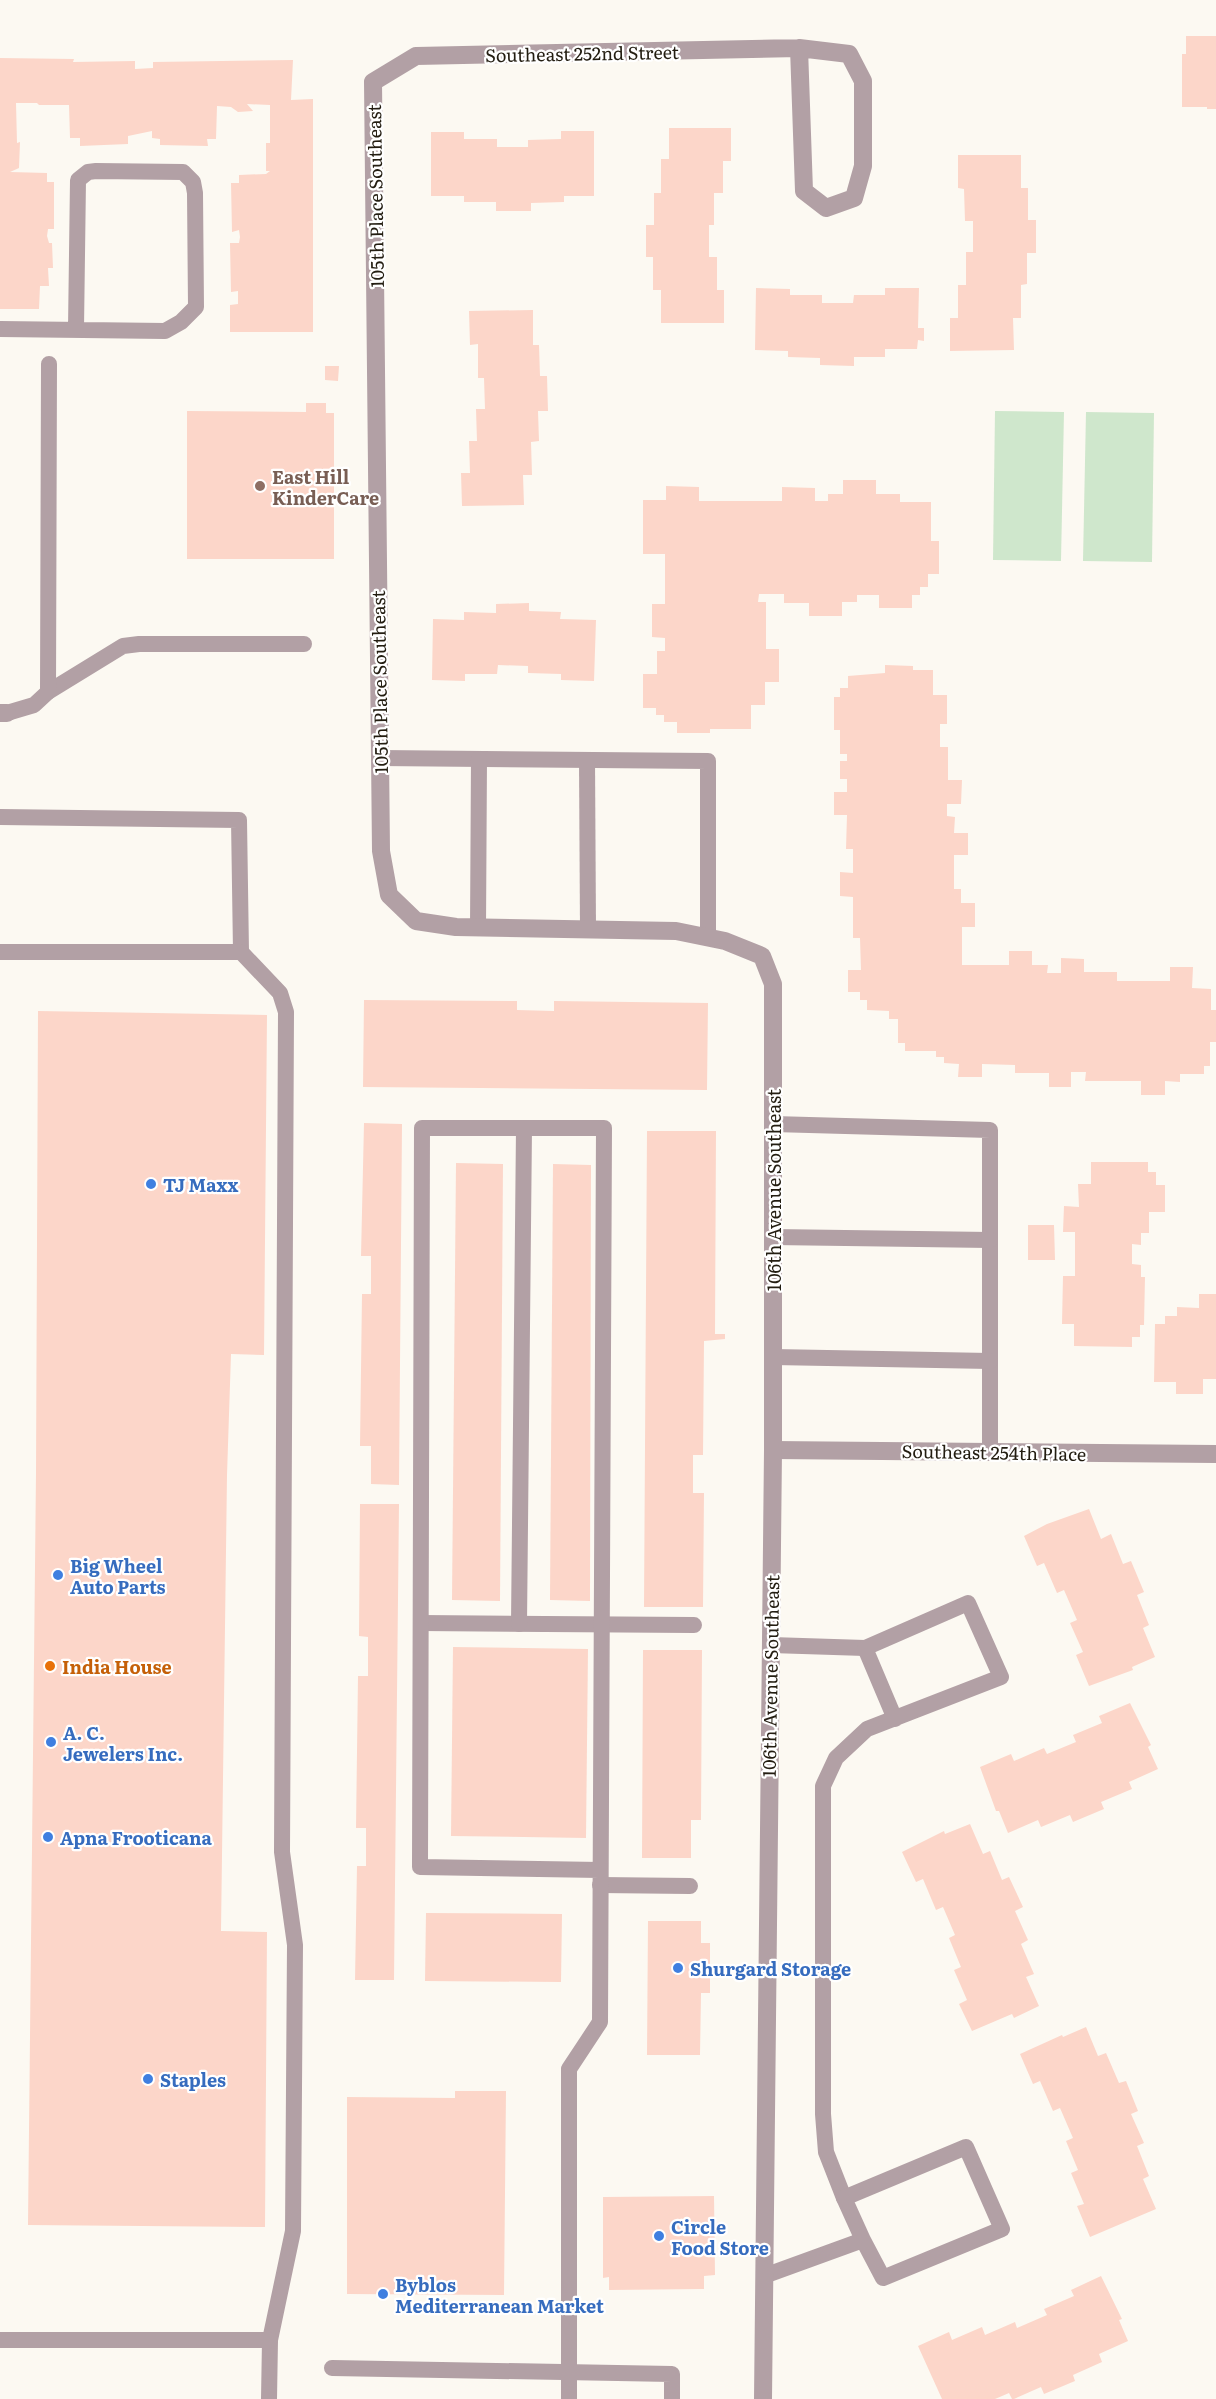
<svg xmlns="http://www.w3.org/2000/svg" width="1216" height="2399" font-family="Literata,serif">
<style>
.green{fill:#cfe7cc}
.building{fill:#fcd6c9}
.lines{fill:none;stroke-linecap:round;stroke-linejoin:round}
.lane{stroke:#b2a0a5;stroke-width:16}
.street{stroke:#b2a0a5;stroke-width:18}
.education-dot{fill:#8d6e63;stroke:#fff;stroke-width:2}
.shop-dot{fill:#3f7fe0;stroke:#fff;stroke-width:2}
.food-dot{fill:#e8710a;stroke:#fff;stroke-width:2}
.labels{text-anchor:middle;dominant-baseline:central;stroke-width:4.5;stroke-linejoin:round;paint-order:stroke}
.street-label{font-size:18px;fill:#231d11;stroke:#fff}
.education-label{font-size:18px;font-weight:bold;fill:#785e54;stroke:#fff;text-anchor:start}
.shop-label{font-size:18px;font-weight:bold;fill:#366cbe;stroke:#fff;text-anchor:start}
.food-label{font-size:18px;font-weight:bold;fill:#c56008;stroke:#fff;text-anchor:start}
</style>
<rect width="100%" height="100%" fill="#fcf9f2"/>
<!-- green -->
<g class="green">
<path d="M 995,411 L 1064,412 L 1061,561 L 993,560 Z"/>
<path d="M 1086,412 L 1154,413 L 1152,562 L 1083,561 Z"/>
</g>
<!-- building -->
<g class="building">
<path d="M 1186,36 L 1216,36 L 1216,109 L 1207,109 L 1207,107 L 1182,107 L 1182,54 L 1186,54 Z"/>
<path d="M 0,58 L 74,59 L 73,62 L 135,61 L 135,69 L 153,68 L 153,62 L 293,60 L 291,100 L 313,99 L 313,332 L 230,332 L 230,305 L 238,304 L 238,291 L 231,292 L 230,243 L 239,243 L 240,237 L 239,230 L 232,232 L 231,183 L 239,183 L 239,175 L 266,174 L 270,171 L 266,171 L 266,143 L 270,143 L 270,105 L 247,104 L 253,111 L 238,112 L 231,107 L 217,106 L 216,139 L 207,139 L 208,146 L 160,145 L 160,139 L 152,138 L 152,131 L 128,136 L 128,144 L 80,146 L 80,138 L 70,138 L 69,105 L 39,105 L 37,103 L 16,103 L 17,143 L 20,142 L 19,168 L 10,172 L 47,173 L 47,182 L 54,182 L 54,229 L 48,229 L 47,236 L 49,243 L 52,243 L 53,268 L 48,268 L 49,286 L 40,286 L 39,309 L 0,309 Z"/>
<path d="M 669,128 L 731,128 L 731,161 L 723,161 L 723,193 L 714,193 L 714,225 L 709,225 L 709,257 L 717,257 L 717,290 L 724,290 L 724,323 L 661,323 L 661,290 L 653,290 L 653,257 L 646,257 L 646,225 L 654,225 L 654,193 L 661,193 L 661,159 L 669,159 Z"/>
<path d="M 561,131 L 594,131 L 594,196 L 564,196 L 564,202 L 531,203 L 531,211 L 496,211 L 496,202 L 464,202 L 464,196 L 431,196 L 431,132 L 464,132 L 464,139 L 497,139 L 497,147 L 528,147 L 528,140 L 561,139 Z"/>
<path d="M 958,155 L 1021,155 L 1021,188 L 1028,188 L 1028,220 L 1036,220 L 1036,253 L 1027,253 L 1027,284 L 1021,285 L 1021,318 L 1013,318 L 1014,350 L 950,351 L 950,318 L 958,318 L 958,285 L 966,285 L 966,252 L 973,252 L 973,221 L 965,221 L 964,189 L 958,188 Z"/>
<path d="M 756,288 L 790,289 L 790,295 L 822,295 L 822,303 L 853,303 L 854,295 L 885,295 L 885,288 L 919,288 L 918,328 L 924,328 L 924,341 L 918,340 L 917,349 L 885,349 L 885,357 L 854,357 L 854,366 L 820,365 L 820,358 L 788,357 L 788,351 L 755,350 Z"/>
<path d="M 533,310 L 533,345 L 539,345 L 540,376 L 547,376 L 548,411 L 538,411 L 539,441 L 531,442 L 532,475 L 523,475 L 524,505 L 462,506 L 461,473 L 470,473 L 469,441 L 477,441 L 476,409 L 485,409 L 484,378 L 478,378 L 478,344 L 470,345 L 469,311 Z"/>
<path d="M 325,366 L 339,366 L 338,381 L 325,380 Z"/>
<path d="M 306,403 L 326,403 L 326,413 L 334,413 L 334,559 L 187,559 L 187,411 L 306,412 Z"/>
<path d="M 843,480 L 876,480 L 876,494 L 900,494 L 900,502 L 931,502 L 931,541 L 939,541 L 939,574 L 928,574 L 928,587 L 920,587 L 920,595 L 912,595 L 912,608 L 879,608 L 879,595 L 857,595 L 857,602 L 842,602 L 842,616 L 809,616 L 809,603 L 784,603 L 784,594 L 759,594 L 758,602 L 766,602 L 766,649 L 779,649 L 779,682 L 765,682 L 765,705 L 751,705 L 751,729 L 710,729 L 710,733 L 677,733 L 677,722 L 664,722 L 664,715 L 656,715 L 656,708 L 643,708 L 643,674 L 657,674 L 657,651 L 665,651 L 665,638 L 652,637 L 652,604 L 665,604 L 665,554 L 643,554 L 643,500 L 666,500 L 666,486 L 699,487 L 699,501 L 782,501 L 782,487 L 815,488 L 815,501 L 828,501 L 828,494 L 843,494 Z"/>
<path d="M 529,603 L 529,611 L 561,612 L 560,619 L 596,620 L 594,681 L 561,680 L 561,674 L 528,673 L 528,666 L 498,665 L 497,674 L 465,674 L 465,681 L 432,680 L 433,619 L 464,620 L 464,612 L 496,613 L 496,604 Z"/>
<path d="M 885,665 L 913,666 L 913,670 L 933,670 L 933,695 L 947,695 L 947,724 L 940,724 L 940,747 L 948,747 L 948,780 L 962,780 L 961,804 L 947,804 L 947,816 L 955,817 L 954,833 L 968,833 L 968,855 L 954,855 L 954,889 L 961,889 L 961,903 L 975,903 L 975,927 L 962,927 L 962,965 L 1009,965 L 1009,951 L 1032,951 L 1032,965 L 1048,965 L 1047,973 L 1061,973 L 1061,958 L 1084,959 L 1084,972 L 1117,972 L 1117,981 L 1170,981 L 1170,967 L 1193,967 L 1192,988 L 1211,989 L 1211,1010 L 1216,1010 L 1216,1042 L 1210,1042 L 1210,1066 L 1204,1066 L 1204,1074 L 1180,1074 L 1180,1082 L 1165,1081 L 1165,1095 L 1141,1095 L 1141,1081 L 1085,1081 L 1086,1072 L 1071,1072 L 1071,1087 L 1049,1087 L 1049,1073 L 1015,1073 L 1015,1065 L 982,1064 L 982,1077 L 958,1077 L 959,1064 L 944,1063 L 944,1057 L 936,1057 L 936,1051 L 905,1051 L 905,1043 L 898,1043 L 898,1019 L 889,1019 L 889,1011 L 867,1010 L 867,1000 L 860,1000 L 860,992 L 848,992 L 848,970 L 861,970 L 860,938 L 853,938 L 853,897 L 840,896 L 840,872 L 853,873 L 853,849 L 846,849 L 847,815 L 834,815 L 834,792 L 847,792 L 847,779 L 840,779 L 840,761 L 847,761 L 847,754 L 840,754 L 840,730 L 834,730 L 834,697 L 840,697 L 840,688 L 848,688 L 848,676 L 885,673 Z"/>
<path d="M 364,1000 L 517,1001 L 517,1010 L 554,1011 L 554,1001 L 708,1003 L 707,1090 L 363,1087 Z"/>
<path d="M 38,1011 L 267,1015 L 264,1355 L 231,1354 L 227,1475 L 221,1931 L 267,1932 L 265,2227 L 28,2225 L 36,1473 Z"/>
<path d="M 364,1123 L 402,1124 L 399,1485 L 371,1484 L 371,1446 L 360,1446 L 362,1294 L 371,1294 L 371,1256 L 361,1256 Z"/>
<path d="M 647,1131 L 716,1131 L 715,1334 L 725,1334 L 725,1339 L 704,1341 L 703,1455 L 693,1455 L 693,1493 L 704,1493 L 703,1607 L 644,1607 Z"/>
<path d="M 1091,1162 L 1148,1162 L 1148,1172 L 1156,1172 L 1156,1185 L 1165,1185 L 1165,1212 L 1149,1212 L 1149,1233 L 1141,1233 L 1141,1245 L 1132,1244 L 1132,1264 L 1141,1265 L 1141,1277 L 1145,1277 L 1144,1325 L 1140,1325 L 1140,1337 L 1132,1337 L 1132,1347 L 1074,1346 L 1074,1324 L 1062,1324 L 1063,1276 L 1075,1276 L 1075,1232 L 1063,1232 L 1064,1206 L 1079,1207 L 1078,1184 L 1091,1184 Z"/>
<path d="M 456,1163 L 503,1164 L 500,1601 L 452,1600 Z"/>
<path d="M 553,1164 L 591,1165 L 590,1601 L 550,1600 Z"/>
<path d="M 1028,1225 L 1054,1225 L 1055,1260 L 1028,1260 Z"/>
<path d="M 1199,1294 L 1216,1294 L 1216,1379 L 1203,1379 L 1203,1394 L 1176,1394 L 1176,1382 L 1154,1382 L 1155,1324 L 1165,1324 L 1165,1316 L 1177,1316 L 1177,1307 L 1199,1308 Z"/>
<path d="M 360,1504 L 399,1504 L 394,1980 L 355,1980 L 357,1866 L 366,1866 L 366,1828 L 356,1828 L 358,1676 L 368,1676 L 368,1637 L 359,1636 Z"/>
<path d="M 1089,1509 L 1101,1539 L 1111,1534 L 1123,1564 L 1131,1561 L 1144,1592 L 1137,1595 L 1149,1625 L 1143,1628 L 1155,1657 L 1132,1667 L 1133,1670 L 1089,1686 L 1076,1655 L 1083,1652 L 1070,1623 L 1077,1620 L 1064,1590 L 1057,1593 L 1044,1563 L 1037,1566 L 1024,1536 L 1047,1524 Z"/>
<path d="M 453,1647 L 588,1649 L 586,1838 L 451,1836 Z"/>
<path d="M 643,1650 L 702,1650 L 701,1820 L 691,1820 L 691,1858 L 642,1858 Z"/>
<path d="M 1130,1703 L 1151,1745 L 1148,1747 L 1158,1769 L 1129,1782 L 1132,1789 L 1101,1802 L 1104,1809 L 1073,1822 L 1070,1815 L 1041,1827 L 1038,1820 L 1008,1833 L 999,1811 L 996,1811 L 980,1767 L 1011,1754 L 1014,1761 L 1044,1748 L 1047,1754 L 1076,1742 L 1073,1735 L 1102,1723 L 1099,1716 Z"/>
<path d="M 970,1824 L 983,1854 L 990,1851 L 1002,1880 L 1009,1877 L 1023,1907 L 1015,1911 L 1028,1940 L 1021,1944 L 1034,1974 L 1026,1977 L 1039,2006 L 1014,2018 L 1012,2014 L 972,2031 L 959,2004 L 967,2000 L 954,1970 L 961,1967 L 949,1938 L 955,1935 L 943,1907 L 936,1910 L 923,1879 L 916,1882 L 902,1852 L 944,1831 L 945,1834 Z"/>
<path d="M 426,1913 L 562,1914 L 561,1982 L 425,1981 Z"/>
<path d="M 648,1921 L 701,1921 L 701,1943 L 710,1943 L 710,1993 L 701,1993 L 700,2055 L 647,2055 Z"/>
<path d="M 1086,2027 L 1098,2056 L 1106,2053 L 1119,2083 L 1126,2081 L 1138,2111 L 1131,2114 L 1144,2143 L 1137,2146 L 1149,2176 L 1143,2179 L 1156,2209 L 1090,2237 L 1077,2206 L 1084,2204 L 1071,2173 L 1078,2170 L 1066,2141 L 1073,2138 L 1060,2108 L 1053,2111 L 1040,2081 L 1033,2084 L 1020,2054 L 1062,2035 L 1063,2037 Z"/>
<path d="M 455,2091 L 506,2091 L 504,2295 L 347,2294 L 347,2097 L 455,2098 Z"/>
<path d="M 714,2196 L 715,2275 L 704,2276 L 704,2289 L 609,2290 L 609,2277 L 603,2278 L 603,2197 Z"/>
<path d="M 1101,2276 L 1122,2319 L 1119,2320 L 1128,2341 L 1099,2354 L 1102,2362 L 1073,2375 L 1075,2381 L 1044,2394 L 1041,2387 L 1014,2399 L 1012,2399 L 1009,2393 L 995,2399 L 942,2399 L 918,2346 L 949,2332 L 952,2340 L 982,2327 L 985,2335 L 1015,2322 L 1017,2328 L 1047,2315 L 1044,2309 L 1074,2296 L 1071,2290 Z"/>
</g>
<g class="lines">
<!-- lane -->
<g class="lane">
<path d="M 0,329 L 165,331 L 181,322 L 196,307 L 195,193 L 193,182 L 183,172 L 96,171 L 88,172 L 78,180 L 76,329"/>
<path d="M 48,692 L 123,646 L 139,644 L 304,644"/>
<path d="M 7,713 L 34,705 L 48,692 L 49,364"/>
<path d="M 380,758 L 708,761 L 708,938"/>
<path d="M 587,760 L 588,930"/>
<path d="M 0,817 L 239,820 L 241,952"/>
<path d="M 478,928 L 479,759"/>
<path d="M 0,952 L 241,952 L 280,993 L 286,1012 L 282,1852 L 295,1945 L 293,2231 L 270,2340 L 269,2399"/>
<path d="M 773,1124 L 990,1130 L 990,1452"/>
<path d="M 773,1237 L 990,1240"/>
<path d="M 773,1357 L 990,1361"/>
<path d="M 421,1623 L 694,1625"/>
<path d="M 519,1624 L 524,1128"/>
<path d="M 771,1645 L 865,1648"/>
<path d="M 600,1885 L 690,1886"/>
<path d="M 844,2198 L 826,2152 L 823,2114 L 823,1786 L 836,1758 L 867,1729 L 1001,1677 L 968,1603 L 865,1648 L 895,1719"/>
<path d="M 764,2276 L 863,2240 L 844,2198 L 966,2147 L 1002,2229 L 883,2278 L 863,2240"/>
<path d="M 0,2340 L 270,2340"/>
<path d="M 332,2368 L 672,2374 L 672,2399"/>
<path d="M 569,2399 L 569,2069 L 600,2022 L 604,1128 L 422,1128 L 420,1867 L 600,1870"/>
</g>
<!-- street -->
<g class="street">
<path d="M 0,713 L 7,713"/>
<path d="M 773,1450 L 1216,1454"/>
<path d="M 763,2399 L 773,1450 L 773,984 L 762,956 L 725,941 L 676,931 L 456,927 L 416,921 L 389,895 L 381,851 L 373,82 L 416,56 L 799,48 L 849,54 L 863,81 L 863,166 L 854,198 L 826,208 L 804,191 L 799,48"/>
</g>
</g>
<!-- markers -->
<circle class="education-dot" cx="260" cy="486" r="6"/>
<g class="shop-dot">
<circle cx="151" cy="1184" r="6"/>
<circle cx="58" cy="1575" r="6"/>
<circle cx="51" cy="1742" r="6"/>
<circle cx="48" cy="1837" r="6"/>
<circle cx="678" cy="1968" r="6"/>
<circle cx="148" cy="2079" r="6"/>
<circle cx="659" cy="2236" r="6"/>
<circle cx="383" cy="2294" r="6"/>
</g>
<circle class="food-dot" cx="50" cy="1666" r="6"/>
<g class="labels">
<!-- street labels -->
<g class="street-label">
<text transform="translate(582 53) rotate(-1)">Southeast 252nd Street</text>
<text transform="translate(375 196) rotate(-91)">105th Place Southeast</text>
<text transform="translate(379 682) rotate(-91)">105th Place Southeast</text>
<text transform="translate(773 1190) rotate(-90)">106th Avenue Southeast</text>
<text transform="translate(994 1452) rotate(1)">Southeast 254th Place</text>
<text transform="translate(770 1676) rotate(-89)">106th Avenue Southeast</text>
</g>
<!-- education labels -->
<g class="education-label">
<text x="272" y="476">East Hill<tspan x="272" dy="21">KinderCare</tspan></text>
</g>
<!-- shop labels -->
<g class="shop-label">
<text x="163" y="1184">TJ Maxx</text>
<text x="70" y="1565">Big Wheel<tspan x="70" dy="21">Auto Parts</tspan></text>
<text x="63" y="1732">A. C.<tspan x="63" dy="21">Jewelers Inc.</tspan></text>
<text x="60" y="1837">Apna Frooticana</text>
<text x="690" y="1968">Shurgard Storage</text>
<text x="160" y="2079">Staples</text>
<text x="671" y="2226">Circle<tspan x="671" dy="21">Food Store</tspan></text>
<text x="395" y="2284">Byblos<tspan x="395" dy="21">Mediterranean Market</tspan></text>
</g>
<!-- food labels -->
<g class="food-label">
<text x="62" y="1666">India House</text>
</g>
</g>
</svg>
